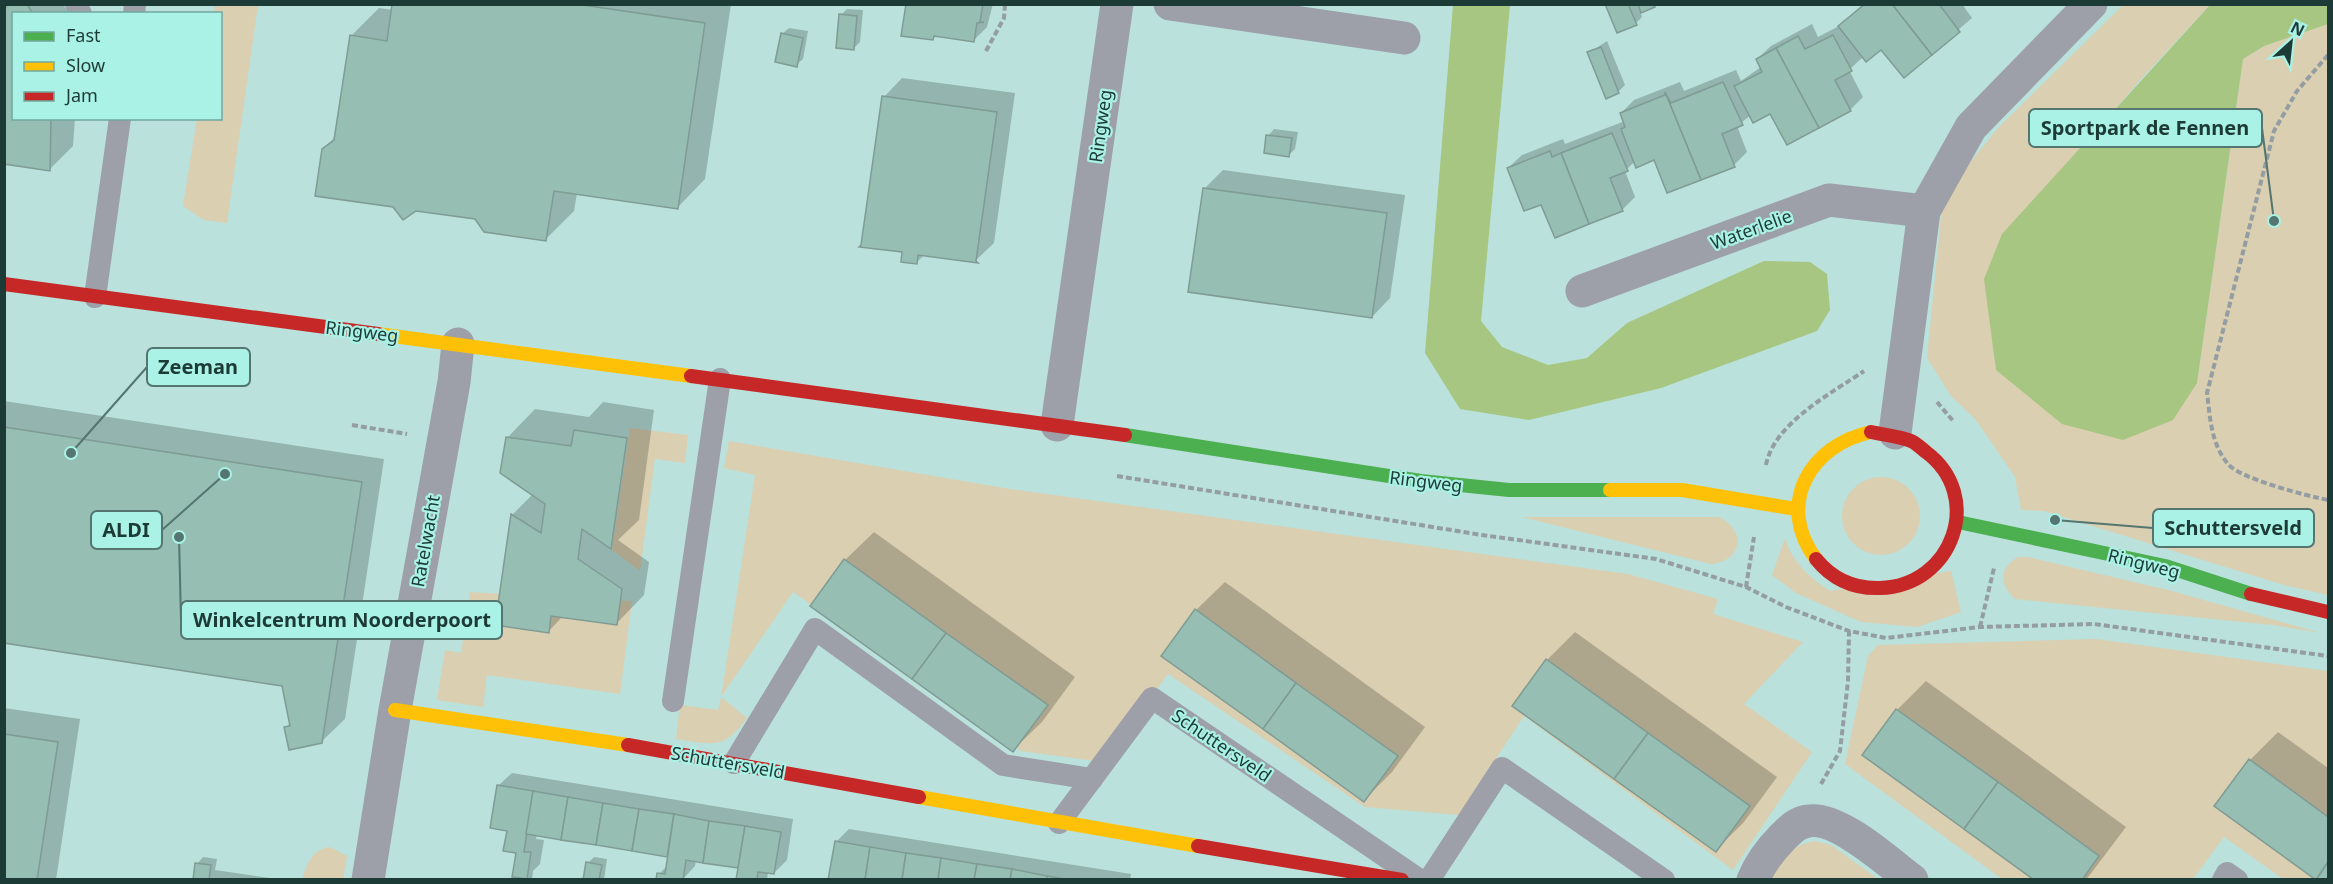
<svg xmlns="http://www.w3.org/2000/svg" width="2333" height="884" font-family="'Noto Sans',sans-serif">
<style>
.green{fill:#dacfb1}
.water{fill:#a6c681}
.shadow{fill:#0003}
.building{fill:#96beb2;stroke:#7f9b94;stroke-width:1.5}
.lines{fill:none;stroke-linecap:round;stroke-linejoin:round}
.path{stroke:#949da2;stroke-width:4;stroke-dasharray:6 3;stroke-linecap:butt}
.lane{stroke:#9d9fa9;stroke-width:22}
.street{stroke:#9d9fa9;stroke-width:33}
.fast{stroke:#4caf50;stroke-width:14}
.slow{stroke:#ffc107;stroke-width:14}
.jam{stroke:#c62828;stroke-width:14}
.labels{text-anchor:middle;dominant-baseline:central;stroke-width:4.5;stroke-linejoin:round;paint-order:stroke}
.street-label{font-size:18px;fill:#1d3b36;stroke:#aaf1e6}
.leader{fill:none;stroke:#547570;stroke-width:2}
.callout-dot{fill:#547570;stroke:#aaf1e6;stroke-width:2}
.callout{fill:#aaf1e6;stroke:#547570;stroke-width:2}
.callout-label{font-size:20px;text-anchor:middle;font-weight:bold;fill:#1d3b36}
</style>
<rect width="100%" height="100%" fill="#bae1db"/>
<!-- green -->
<g class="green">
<path d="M 215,5 L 258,5 L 227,223 L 204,220 L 183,206 L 197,119 L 220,118 L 220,14 L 214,13 Z"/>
<path d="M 2123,5 L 2210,5 L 2141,79 L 2070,162 L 1993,338 L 1996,370 L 2197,383 L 2243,59 L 2264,46 L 2328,24 L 2328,595 L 2284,585 L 2044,511 L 2021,510 L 2015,477 L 1976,420 L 1951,396 L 1927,358 L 1943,196 L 1998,128 Z"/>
<path d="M 630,428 L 688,435 L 685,463 L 655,459 L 640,571 L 612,550 Z"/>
<path d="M 729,441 L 1010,489 L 1628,574 L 1718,599 L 1713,614 L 1803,642 L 1744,704 L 1812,752 L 1733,870 L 1524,716 L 1459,815 L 1365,807 L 1168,674 L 1102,762 L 1021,751 L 793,592 L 721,697 L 747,718 C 723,751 713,744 676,739 L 680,705 L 718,710 L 721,698 L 755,475 L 724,468 Z"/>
<circle cx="1881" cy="516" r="39"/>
<path d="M 1522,517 L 1719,517 C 1747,531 1742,561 1711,564 Z"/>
<path d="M 1785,538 C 1792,562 1810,578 1830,591 L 1951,571 L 1961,612 L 1917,627 L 1861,622 L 1796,593 L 1772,575 Z"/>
<path d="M 2018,557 L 2028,557 L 2172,591 L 2321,633 L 2272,625 L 2015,599 C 1999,584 1999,568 2018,557 Z"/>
<path d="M 470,592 L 632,601 L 620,694 L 487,675 L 483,707 L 437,700 L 445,650 L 461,653 Z"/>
<path d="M 2096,639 L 2328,671 L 2328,879 L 2283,879 L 2224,837 L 2193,879 L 2002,879 L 1845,764 L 1868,656 L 1878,645 Z"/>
<path d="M 1814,841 L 1831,845 L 1878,879 L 1770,880 C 1781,860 1790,846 1814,841 Z"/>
<path d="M 330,847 L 347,856 L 343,879 L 302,879 C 308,863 311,850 330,847 Z"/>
</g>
<!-- water -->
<g class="water">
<path d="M 1453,5 L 1510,5 L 1481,321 L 1502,347 L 1548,365 L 1587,358 L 1627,323 L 1764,261 L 1810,262 L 1827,274 L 1830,310 L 1817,331 L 1661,388 L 1529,420 L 1460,409 L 1425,353 Z"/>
<path d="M 2210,5 L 2328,5 L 2328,24 L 2264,46 L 2243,59 L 2197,383 L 2173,420 L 2123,440 L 2062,424 L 1996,370 L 1984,279 L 2002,234 Z"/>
</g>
<!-- shadow -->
<g class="shadow">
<path d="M 4,4 L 63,4 L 69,14 L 14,14 L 14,118 L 75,118 L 73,146 L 50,169 L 4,163 Z"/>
<path d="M 394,4 L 731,4 L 705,179 L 677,208 L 577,193 L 574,211 L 546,239 L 476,218 L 394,206 L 323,149 L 336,136 L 351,36 L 379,8 L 393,10 Z"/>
<path d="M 907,4 L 993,4 L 987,27 L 974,40 L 936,35 L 933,39 Z"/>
<path d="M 1607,4 L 1656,4 L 1640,11 L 1642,17 L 1636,23 Z"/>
<path d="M 1863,4 L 1962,4 L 1972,18 L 1904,76 L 1882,48 L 1864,56 L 1849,70 L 1863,97 L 1850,110 L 1771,112 L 1751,115 L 1737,126 L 1747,152 L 1734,165 L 1654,158 L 1635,161 L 1625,171 L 1635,197 L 1622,210 L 1542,203 L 1508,168 L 1522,155 L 1563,139 L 1565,144 L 1625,121 L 1621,113 L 1634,100 L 1680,82 L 1684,91 L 1736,70 L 1741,81 L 1761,67 L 1757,59 L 1771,46 L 1812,24 L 1818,37 L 1839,26 Z"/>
<path d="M 847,9 L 863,10 L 860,42 L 854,48 L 841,15 Z"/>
<path d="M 789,28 L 808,31 L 803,59 L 796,65 L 782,34 Z"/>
<path d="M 1607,41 L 1625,85 L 1618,92 L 1589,53 Z"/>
<path d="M 902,78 L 1015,93 L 994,243 L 975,261 L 925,254 L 917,262 L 904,251 L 884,97 Z"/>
<path d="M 1274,129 L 1298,132 L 1295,149 L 1289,155 L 1268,136 Z"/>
<path d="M 1223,170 L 1405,195 L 1390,298 L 1372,317 L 1204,189 Z"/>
<path d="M 4,401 L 384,459 L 345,719 L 321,742 L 286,727 L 291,722 L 284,685 L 6,642 L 4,652 Z"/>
<path d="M 603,402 L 654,410 L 639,520 L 618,540 L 649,562 L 644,595 L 616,624 L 563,616 L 549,631 L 497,623 L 513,514 L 533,494 L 507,438 L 535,409 L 589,417 Z"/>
<path d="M 874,532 L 1075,677 L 1042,722 L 1013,750 L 845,560 Z"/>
<path d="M 1225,582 L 1425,727 L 1392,772 L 1364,800 L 1196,610 Z"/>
<path d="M 1575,632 L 1777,777 L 1744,822 L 1716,850 L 1547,660 Z"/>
<path d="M 1926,681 L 2126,827 L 2086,880 L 2036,880 L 1865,755 L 1897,710 Z"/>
<path d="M 4,708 L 80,719 L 56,880 L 4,880 Z"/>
<path d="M 2278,732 L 2328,768 L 2328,880 L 2319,880 L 2250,760 Z"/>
<path d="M 512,773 L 793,819 L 787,860 L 774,873 L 768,872 L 767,880 L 736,880 L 740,867 L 696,860 L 695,866 L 682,880 L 659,874 L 668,865 L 669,856 L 537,834 L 536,839 L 544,840 L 540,864 L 533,871 L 532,880 L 513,880 L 518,852 L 509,829 L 498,786 Z"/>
<path d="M 849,829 L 1131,874 L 1130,880 L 830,880 L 836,842 Z"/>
<path d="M 203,857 L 217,859 L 215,870 L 284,880 L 195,880 L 197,864 Z"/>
<path d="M 594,857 L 607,859 L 604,880 L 585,880 L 588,863 Z"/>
</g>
<!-- building -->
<g class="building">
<path d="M 4,4 L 6,7 L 8,4 L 27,4 L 33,14 L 14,14 L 14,118 L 51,118 L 50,171 L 4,164 Z"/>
<path d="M 392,4 L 576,4 L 705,23 L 678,209 L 554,191 L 546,241 L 484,232 L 475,219 L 416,211 L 403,220 L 393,207 L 315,196 L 322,149 L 334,140 L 350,35 L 387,41 Z"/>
<path d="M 906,4 L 983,4 L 980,22 L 984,22 L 977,23 L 974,42 L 934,36 L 933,40 L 901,36 Z"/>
<path d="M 1605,4 L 1628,4 L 1637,25 L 1617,33 Z"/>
<path d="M 1638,4 L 1654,4 L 1655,7 L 1641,13 Z"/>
<path d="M 1865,4 L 1892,4 L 1932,55 L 1904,78 L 1881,50 L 1866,62 L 1838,26 Z"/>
<path d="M 1892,4 L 1939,4 L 1960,32 L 1932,55 Z"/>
<path d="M 839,14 L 857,16 L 854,50 L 836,48 Z"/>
<path d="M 781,33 L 803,38 L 797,67 L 775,62 Z"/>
<path d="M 1833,35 L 1852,71 L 1835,80 L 1851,111 L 1819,128 L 1776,48 L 1798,36 L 1805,49 Z"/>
<path d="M 1601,47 L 1619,93 L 1606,99 L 1587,52 Z"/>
<path d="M 1776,48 L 1819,128 L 1787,145 L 1770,114 L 1753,123 L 1734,86 L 1762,72 L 1756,59 Z"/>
<path d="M 1723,82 L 1743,125 L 1722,134 L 1735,167 L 1701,180 L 1665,92 L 1671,103 Z"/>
<path d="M 1665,92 L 1701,180 L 1667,193 L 1654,160 L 1636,168 L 1621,129 L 1625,127 L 1620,113 L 1665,95 Z"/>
<path d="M 882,96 L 997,112 L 976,261 L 978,263 L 918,255 L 917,264 L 901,262 L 902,252 L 859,247 L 861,245 Z"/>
<path d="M 1612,133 L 1628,171 L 1610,178 L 1623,211 L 1589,224 L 1561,153 Z"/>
<path d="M 1266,135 L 1292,138 L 1289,157 L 1264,153 Z"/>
<path d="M 1550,151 L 1552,157 L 1561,153 L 1589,224 L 1555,238 L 1541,205 L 1524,211 L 1507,168 Z"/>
<path d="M 1203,188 L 1387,213 L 1372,318 L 1188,292 Z"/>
<path d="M 4,427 L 362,482 L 322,743 L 289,750 L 284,727 L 290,726 L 282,686 L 4,643 Z"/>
<path d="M 574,430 L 627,438 L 611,549 L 582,529 L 578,559 L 622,589 L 617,625 L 551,616 L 549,633 L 495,625 L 511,514 L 541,533 L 545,504 L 500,473 L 506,437 L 571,446 Z"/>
<path d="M 844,559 L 946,633 L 912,679 L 810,606 Z"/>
<path d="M 1195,609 L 1296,683 L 1263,729 L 1161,656 Z"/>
<path d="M 946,633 L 1048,705 L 1013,752 L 912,679 Z"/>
<path d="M 1546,659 L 1648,733 L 1614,779 L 1512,706 Z"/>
<path d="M 1296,683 L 1398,756 L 1364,802 L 1263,729 Z"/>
<path d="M 1896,709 L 1998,782 L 1964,829 L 1862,755 Z"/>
<path d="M 1648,733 L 1750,806 L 1716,852 L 1614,779 Z"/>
<path d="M 4,734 L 58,742 L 37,880 L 4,880 Z"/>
<path d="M 2249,759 L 2328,817 L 2328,862 L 2316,880 L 2214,806 Z"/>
<path d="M 1998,782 L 2099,856 L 2082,880 L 2034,880 L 1964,829 Z"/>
<path d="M 497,785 L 533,791 L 524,852 L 531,852 L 527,879 L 512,877 L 516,853 L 503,851 L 507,831 L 490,828 Z"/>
<path d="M 533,791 L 568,797 L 561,840 L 526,834 Z"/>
<path d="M 568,797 L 603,803 L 596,845 L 561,840 Z"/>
<path d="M 603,803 L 639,809 L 632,851 L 596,845 Z"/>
<path d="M 639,809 L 674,814 L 667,857 L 632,851 Z"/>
<path d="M 674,814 L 709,821 L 703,863 L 686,860 L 683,880 L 656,880 L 657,873 L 665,874 Z"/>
<path d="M 709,821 L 745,826 L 738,868 L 703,863 Z"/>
<path d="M 745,826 L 781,832 L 774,874 L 758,872 L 757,880 L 736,880 Z"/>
<path d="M 835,841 L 870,847 L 865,880 L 828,880 Z"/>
<path d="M 870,847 L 906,853 L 902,880 L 865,880 Z"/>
<path d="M 906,853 L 941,858 L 938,880 L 902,880 Z"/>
<path d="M 941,858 L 977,864 L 974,880 L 938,880 Z"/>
<path d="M 586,862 L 602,865 L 599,880 L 583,880 Z"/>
<path d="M 2328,862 L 2328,880 L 2316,880 Z"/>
<path d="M 195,863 L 211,865 L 209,880 L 193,880 Z"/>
<path d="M 977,864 L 1012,869 L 1010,880 L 974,880 Z"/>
<path d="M 1012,869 L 1047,876 L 1047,880 L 1010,880 Z"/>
<path d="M 1047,876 L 1071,880 L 1047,880 Z"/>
</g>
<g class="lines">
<!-- path -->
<g class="path">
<path d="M 986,51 L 1004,18 L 1005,4"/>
<path d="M 2328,55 L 2297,91 L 2274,131 L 2207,393 C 2210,417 2211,444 2228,464 C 2240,479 2308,496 2328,500"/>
<path d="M 1937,402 L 1954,422"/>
<path d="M 352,425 L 407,434"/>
<path d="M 1766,465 C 1774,423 1832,393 1864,371"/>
<path d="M 1117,476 L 1482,535 L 1656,559 L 1746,587 L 1786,607 L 1849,631 L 1886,638 L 1980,627 L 2094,624 L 2328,656"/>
<path d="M 1746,587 L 1754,537"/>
<path d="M 1980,627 L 1994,568"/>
<path d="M 1821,784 L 1840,751 L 1848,681 L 1849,631"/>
</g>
<!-- lane -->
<g class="lane">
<path d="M 76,4 L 81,14"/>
<path d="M 134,14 L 135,4"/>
<path d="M 95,297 L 120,118"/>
<path d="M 673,701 L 720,379"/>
<path d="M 734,763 L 815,629 L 1003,765 L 1092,779"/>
<path d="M 1059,823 L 1152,698 L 1420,880"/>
<path d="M 1429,880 L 1502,768 L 1664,880"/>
<path d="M 2223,880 L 2227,873 L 2237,880"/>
</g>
<!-- street -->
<g class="street">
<path d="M 1170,4 L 1404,38"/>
<path d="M 1582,291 L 1829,200 L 1924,211"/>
<path d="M 1057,425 L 1117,4"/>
<path d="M 1895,433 L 1924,211 L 1971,127 L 2091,4"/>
<path d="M 368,880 L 395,710 L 454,382 L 458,344"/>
<path d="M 1753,880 C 1760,864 1770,850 1782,838 C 1790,830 1797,822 1809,821 C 1838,816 1889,863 1912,880"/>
</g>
<!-- fast -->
<g class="fast">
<path d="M 1125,435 L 1421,481 L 1509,490 L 1610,490"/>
<path d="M 1958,522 L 2165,566 L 2251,594"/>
</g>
<!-- slow -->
<g class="slow">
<path d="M 378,334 L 691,376"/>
<path d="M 1610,490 L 1682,490 L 1796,509"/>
<path d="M 1816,559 C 1775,505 1810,445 1871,432"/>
<path d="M 395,710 L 628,745"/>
<path d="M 919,797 L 1198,846"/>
</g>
<!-- jam -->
<g class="jam">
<path d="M 4,284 L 378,334"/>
<path d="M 691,376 L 1125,435"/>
<path d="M 1816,559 C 1833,580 1854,589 1880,588 C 1953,586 1985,496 1926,452 C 1921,448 1916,443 1911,441 C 1899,436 1884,435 1871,432"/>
<path d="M 2251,594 L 2328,612"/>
<path d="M 628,745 L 919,797"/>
<path d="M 1198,846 L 1402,880"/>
</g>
</g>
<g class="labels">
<!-- street labels -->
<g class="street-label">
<text transform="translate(1100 126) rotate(-82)">Ringweg</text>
<text transform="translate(1751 229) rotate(-20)">Waterlelie</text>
<text transform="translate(362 331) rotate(7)">Ringweg</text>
<text transform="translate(1426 481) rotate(7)">Ringweg</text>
<text transform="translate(425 541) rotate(-80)">Ratelwacht</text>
<text transform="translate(2144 563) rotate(14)">Ringweg</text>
<text transform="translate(1222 745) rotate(34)">Schuttersveld</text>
<text transform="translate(728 762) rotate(10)">Schuttersveld</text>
</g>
</g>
<!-- callouts -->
<path class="leader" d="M2274 221L2262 128M71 453L147 367M2055 520L2153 528M225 474L162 530M179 537L181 620"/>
<g class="callout-dot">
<circle cx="2274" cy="221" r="6"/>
<circle cx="71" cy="453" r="6"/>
<circle cx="2055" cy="520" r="6"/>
<circle cx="225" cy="474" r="6"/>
<circle cx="179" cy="537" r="6"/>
</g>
<g class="callout">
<rect x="2029" y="109" width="233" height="38" rx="6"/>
<rect x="147" y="348" width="103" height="38" rx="6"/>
<rect x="2153" y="509" width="161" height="38" rx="6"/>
<rect x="91" y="511" width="71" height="38" rx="6"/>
<rect x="181" y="601" width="321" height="38" rx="6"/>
</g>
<g class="callout-label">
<text x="2145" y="135">Sportpark de Fennen</text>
<text x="198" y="374">Zeeman</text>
<text x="2233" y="535">Schuttersveld</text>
<text x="126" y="537">ALDI</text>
<text x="342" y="627">Winkelcentrum Noorderpoort</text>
</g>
<!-- border -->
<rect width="2333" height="884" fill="none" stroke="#1d3b36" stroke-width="12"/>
<!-- legend -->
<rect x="12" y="12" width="210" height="108" fill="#aaf1e6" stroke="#72a8a0" stroke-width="1.5"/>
<rect x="24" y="32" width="30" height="9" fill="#4caf50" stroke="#72a8a0" stroke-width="1.5"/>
<text x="66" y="42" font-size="18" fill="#1d3b36">Fast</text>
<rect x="24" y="62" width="30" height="9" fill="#ffc107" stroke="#72a8a0" stroke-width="1.5"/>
<text x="66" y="72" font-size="18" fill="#1d3b36">Slow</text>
<rect x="24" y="92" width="30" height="9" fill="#c62828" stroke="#72a8a0" stroke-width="1.5"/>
<text x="66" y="102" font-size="18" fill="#1d3b36">Jam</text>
<!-- north arrow -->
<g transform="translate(2291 42) rotate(27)" stroke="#aaf1e6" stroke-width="4.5" paint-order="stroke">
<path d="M0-4.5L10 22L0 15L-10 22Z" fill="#1d3b36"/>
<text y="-9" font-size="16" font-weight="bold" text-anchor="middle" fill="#1d3b36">N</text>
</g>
</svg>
